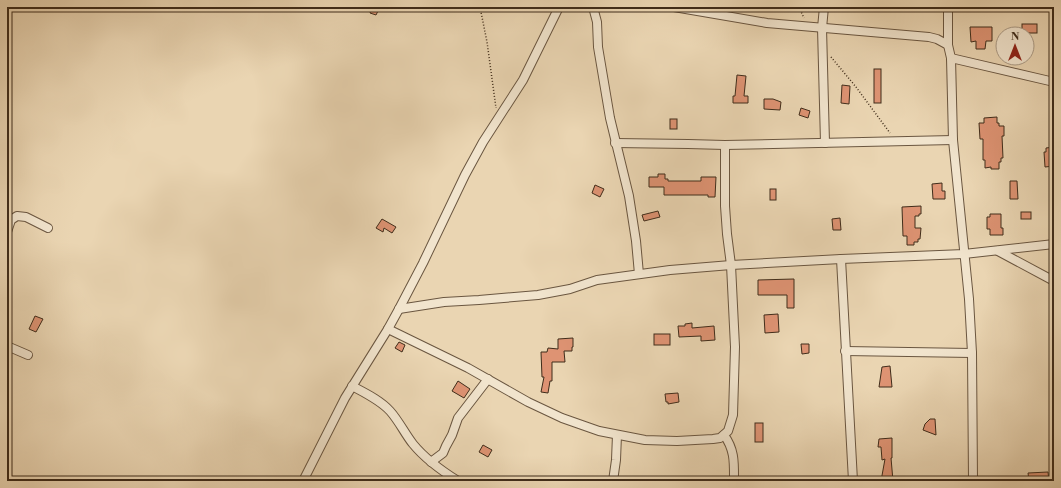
<svg xmlns="http://www.w3.org/2000/svg" width="1061" height="488" font-family="'Libre Bodoni',serif">
<style>
.building{fill:#de9373;stroke:#3f2c1a}
.lines{fill:none;stroke-linecap:round;stroke-linejoin:round}
.minor-casing{stroke:#6a5640;stroke-width:10}
.path{stroke:#3f2c1a;stroke-width:1.5;stroke-dasharray:1 2;stroke-linecap:butt}
.minor{stroke:#f1e4cd;stroke-width:8}
</style>
<rect width="100%" height="100%" fill="#ead5b2"/>
<filter id="stains"><feTurbulence type="fractalNoise" baseFrequency=".005" numOctaves="4"/><feColorMatrix values="0 0 0 0 .2 0 0 0 0 .09 0 0 0 0 .02 0 0 0 .5 -.17"/></filter>
<radialGradient id="worn" r=".72"><stop offset=".6" stop-color="#630" stop-opacity="0"/><stop offset="1" stop-color="#630" stop-opacity=".3"/></radialGradient>
<!-- building -->
<g class="building">
<path d="M 372,7 L 380,7 L 376,15 L 370,13 Z"/>
<rect x="1022" y="24" width="15" height="9"/>
<path d="M 970,27 L 992,27 L 992,41 L 986,41 L 985,49 L 976,49 L 976,41 L 971,42 Z"/>
<rect x="874" y="69" width="7" height="34"/>
<path d="M 737,75 L 746,76 L 744,96 L 748,96 L 748,103 L 733,103 L 733,96 L 735,96 Z"/>
<path d="M 842,85 L 850,86 L 849,104 L 841,103 Z"/>
<path d="M 764,99 L 773,99 L 781,102 L 780,110 L 764,109 Z"/>
<path d="M 801,108 L 810,111 L 808,118 L 799,115 Z"/>
<path d="M 997,117 L 997,123 L 999,123 L 999,126 L 1004,126 L 1004,136 L 1002,136 L 1003,158 L 1001,158 L 1001,162 L 999,162 L 999,169 L 991,169 L 991,167 L 985,168 L 985,160 L 983,160 L 983,139 L 980,139 L 979,123 L 984,123 L 984,118 Z"/>
<rect x="670" y="119" width="7" height="10"/>
<path d="M 1054,147 L 1054,166 L 1045,167 L 1044,152 L 1046,152 L 1046,148 Z"/>
<path d="M 658,174 L 665,174 L 665,179 L 668,179 L 668,181 L 701,181 L 701,177 L 716,177 L 715,197 L 708,197 L 708,195 L 664,195 L 664,187 L 649,187 L 649,177 L 658,177 Z"/>
<path d="M 1010,181 L 1017,181 L 1018,199 L 1010,199 Z"/>
<path d="M 942,183 L 942,191 L 945,191 L 945,199 L 933,199 L 932,184 Z"/>
<path d="M 595,185 L 604,189 L 600,197 L 592,193 Z"/>
<rect x="770" y="189" width="6" height="11"/>
<path d="M 921,206 L 921,214 L 919,214 L 919,216 L 915,216 L 915,228 L 921,228 L 920,239 L 918,239 L 918,242 L 914,242 L 914,245 L 907,245 L 907,236 L 903,236 L 902,207 Z"/>
<path d="M 658,211 L 660,217 L 644,221 L 642,215 Z"/>
<rect x="1021" y="212" width="10" height="7"/>
<path d="M 990,214 L 1001,214 L 1001,228 L 1003,228 L 1003,235 L 990,235 L 990,229 L 987,229 L 987,217 L 990,217 Z"/>
<path d="M 840,218 L 841,230 L 833,230 L 832,219 Z"/>
<path d="M 382,219 L 396,227 L 392,233 L 384,228 L 383,232 L 376,228 Z"/>
<path d="M 794,279 L 794,308 L 787,308 L 787,295 L 758,295 L 758,280 Z"/>
<path d="M 778,314 L 779,332 L 765,333 L 764,315 Z"/>
<path d="M 35,316 L 43,319 L 36,332 L 29,329 Z"/>
<path d="M 692,323 L 692,328 L 714,326 L 715,340 L 701,341 L 701,336 L 679,337 L 678,326 L 685,326 L 685,324 Z"/>
<rect x="654" y="334" width="16" height="11"/>
<path d="M 573,338 L 573,347 L 572,347 L 572,351 L 564,351 L 565,362 L 552,362 L 552,381 L 550,381 L 548,393 L 541,392 L 544,377 L 542,377 L 541,352 L 547,352 L 548,348 L 558,349 L 558,339 Z"/>
<path d="M 399,342 L 405,345 L 402,352 L 395,348 Z"/>
<path d="M 801,344 L 809,344 L 809,353 L 802,354 Z"/>
<path d="M 890,366 L 892,387 L 879,387 L 882,367 Z"/>
<path d="M 458,381 L 470,389 L 464,398 L 452,391 Z"/>
<path d="M 678,393 L 679,402 L 668,404 L 668,402 L 666,402 L 665,394 Z"/>
<path d="M 930,419 L 935,419 L 936,435 L 923,430 L 925,424 Z"/>
<rect x="755" y="423" width="8" height="19"/>
<path d="M 892,438 L 892,458 L 891,458 L 893,481 L 881,481 L 885,459 L 882,460 L 881,447 L 878,447 L 879,439 Z"/>
<path d="M 483,445 L 492,450 L 488,457 L 479,452 Z"/>
<path d="M 1048,472 L 1049,481 L 1029,481 L 1028,473 Z"/>
</g>
<g class="lines">
<defs>
<g id="minor">
<path d="M 593,7 L 597,22 L 598,47 L 610,118 L 629,196 L 636,241 L 639,274"/>
<path d="M 674,7 L 767,23 L 929,37 L 937,39 L 948,45 L 951,58 L 953,140 L 969,299 L 972,353 L 973,481"/>
<path d="M 824,7 L 822,28 L 825,143"/>
<path d="M 948,7 L 948,45"/>
<path d="M 951,58 L 1054,82"/>
<path d="M 615,143 L 688,144 L 725,145 L 953,140"/>
<path d="M 7,232 L 11,220 L 17,216 L 26,217 L 48,228"/>
<path d="M 998,251 L 1054,281"/>
<path d="M 841,259 L 853,481"/>
<path d="M 399,309 L 444,302 L 479,300 L 538,295 L 570,289 L 597,280 L 670,270 L 731,265 L 841,259 L 964,254 L 1054,244"/>
<path d="M 388,329 L 468,368 L 528,402 L 562,418 L 599,431 L 645,440 L 677,441 L 713,439 L 720,438 L 728,431 L 733,415 L 735,347 L 731,265 L 727,234 L 725,206 L 725,145"/>
<path d="M 7,346 L 28,355"/>
<path d="M 845,351 L 972,353"/>
<path d="M 352,386 C 365,393 380,400 390,411 C 399,421 405,434 413,444 C 426,460 442,471 458,481"/>
<path d="M 724,435 C 735,450 734,463 734,481"/>
<path d="M 431,462 L 443,453 L 446,446 L 452,435 L 458,418 L 488,379"/>
<path d="M 303,481 L 345,398 L 388,329 L 399,309 L 423,263 L 465,175 L 483,142 L 523,80 L 559,7"/>
<path d="M 613,481 L 616,460 L 617,435"/>
</g>
</defs>
<!-- minor casing -->
<use href="#minor" class="minor-casing"/>
<!-- path -->
<g class="path">
<path d="M 480,7 L 487,42 L 496,108"/>
<path d="M 799,7 L 804,18"/>
<path d="M 831,57 L 856,87 L 890,133"/>
</g>
<!-- minor -->
<use href="#minor" class="minor"/>
</g>
<!-- margin -->
<rect width="1061" height="488" fill="none" stroke="#ead5b2" stroke-width="24"/>
<rect x="8" y="8" width="1045" height="472" fill="none" stroke="#3f2c1a" stroke-width="2"/>
<rect x="12" y="12" width="1037" height="464" fill="none" stroke="#3f2c1a"/>
<!-- north arrow -->
<g transform="translate(1015 46)"><circle r="19" fill="#f1e4cd" stroke="#aa9a85"/>
<path d="M0-3L7 15L0 10L-7 15Z" fill="#8f2418"/>
<text y="-6" font-size="11" font-weight="bold" text-anchor="middle" fill="#3f2c1a">N</text>
</g>
<rect width="100%" height="100%" filter="url(#stains)"/>
<rect width="100%" height="100%" fill="url(#worn)"/>
</svg>
